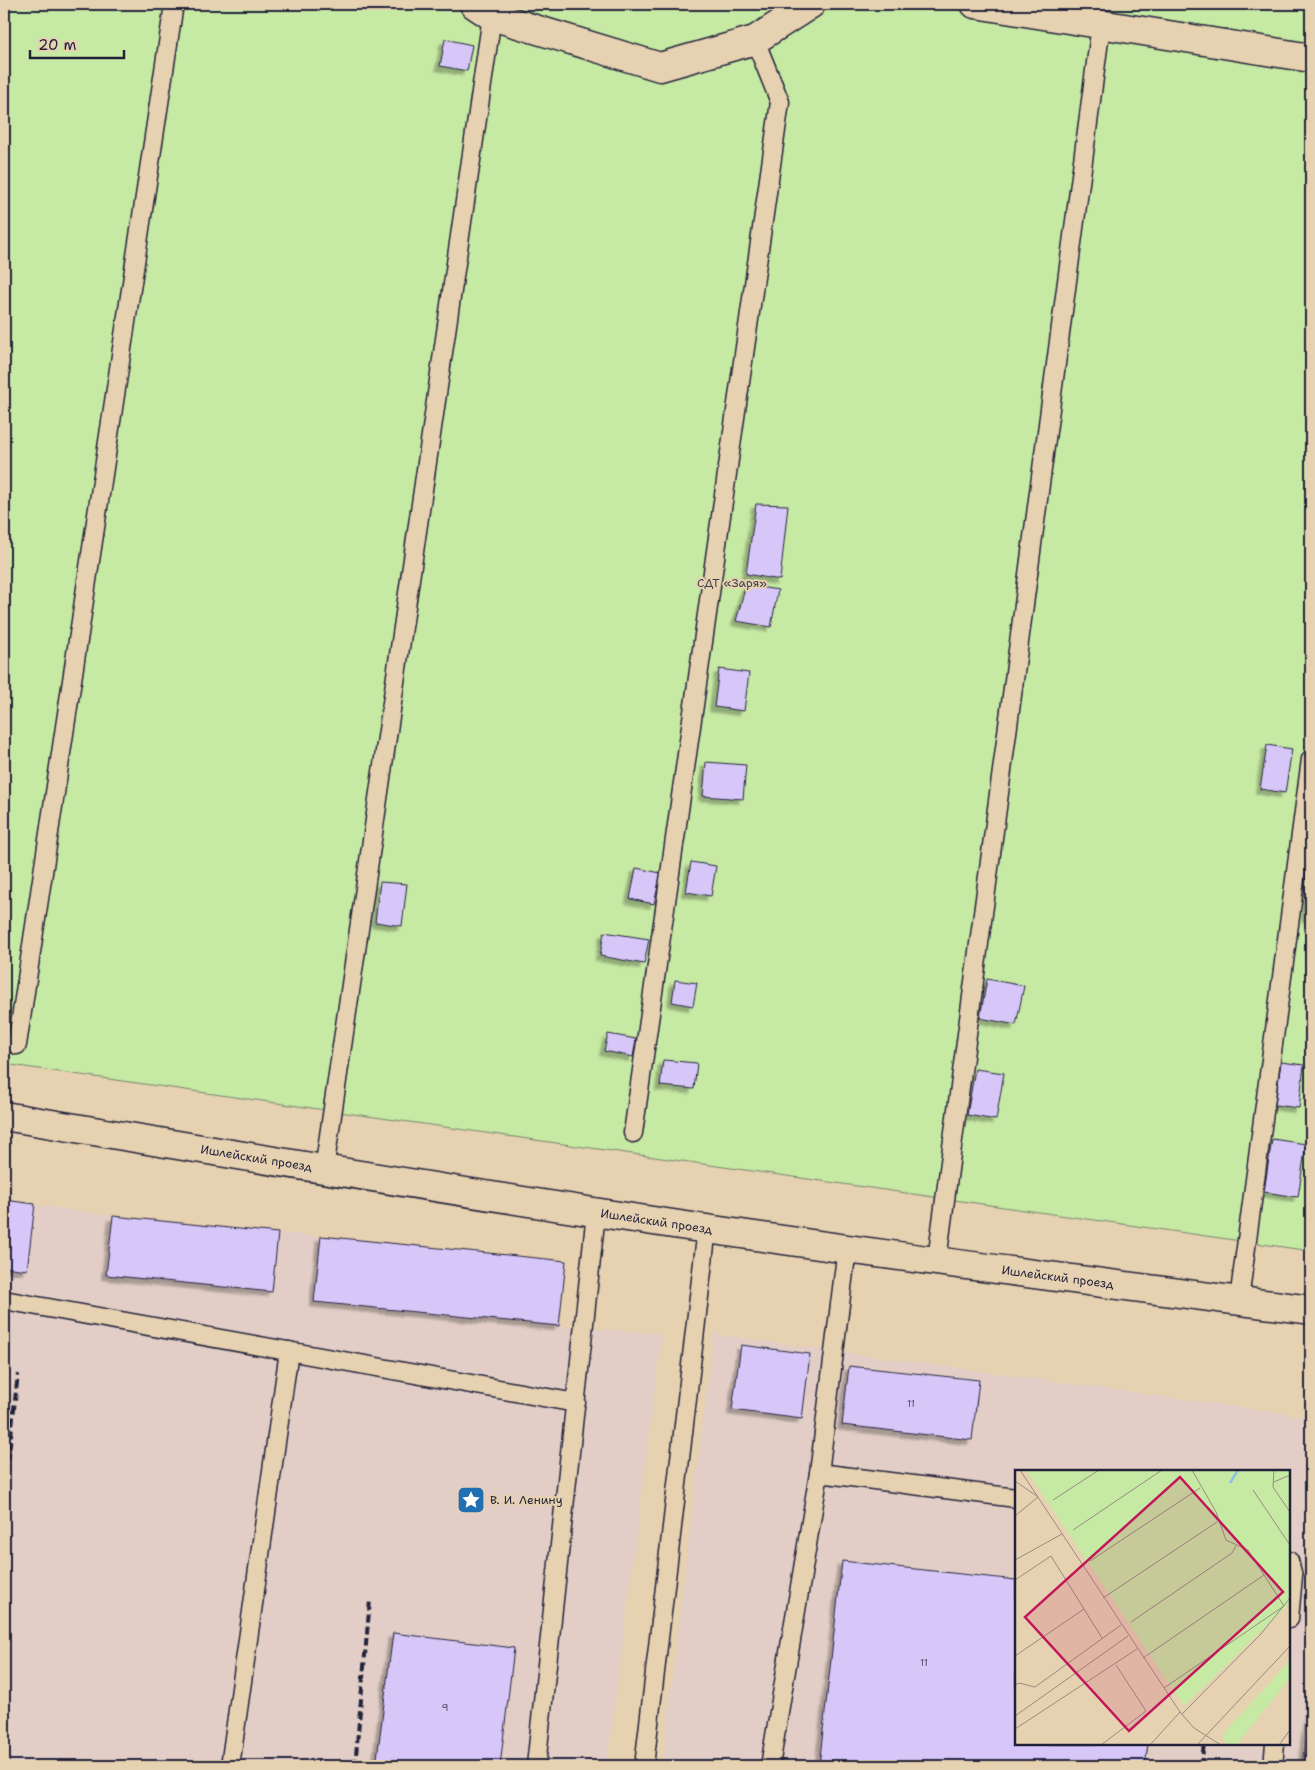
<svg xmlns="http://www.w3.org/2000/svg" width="1315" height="1770" font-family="'Shantell Sans',sans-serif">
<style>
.built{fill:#e2cec6;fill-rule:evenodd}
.green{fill:#c6e9a3;stroke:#74866f}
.building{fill:#d7c7f9;stroke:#22223b;filter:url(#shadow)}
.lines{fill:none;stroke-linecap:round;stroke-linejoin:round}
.lane-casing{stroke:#22223b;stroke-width:21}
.street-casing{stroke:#22223b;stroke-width:31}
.lane{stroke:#e6d1b0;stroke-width:18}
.street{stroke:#e6d1b0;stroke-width:28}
.rail{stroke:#22223b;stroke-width:4;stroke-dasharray:8 4;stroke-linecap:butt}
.labels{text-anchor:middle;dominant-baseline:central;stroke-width:4;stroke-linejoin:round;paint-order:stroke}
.number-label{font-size:10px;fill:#4f4b6a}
.park-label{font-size:12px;fill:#3b404b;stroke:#e6d1b0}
.street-label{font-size:12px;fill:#22223b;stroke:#e6d1b0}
.poi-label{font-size:12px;fill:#22223b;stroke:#e6d1b0;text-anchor:start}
.inset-river{fill:none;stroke:#8dc1ea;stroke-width:2.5}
.inset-road{fill:none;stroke:#988b81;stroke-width:1}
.view{fill:#c2185b;fill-opacity:0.15;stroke:#c2185b;stroke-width:2.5}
.inset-edge{fill:none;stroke:#22223b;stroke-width:2.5}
</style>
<defs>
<filter id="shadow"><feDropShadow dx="-4.5" dy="4.5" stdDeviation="1" flood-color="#0004"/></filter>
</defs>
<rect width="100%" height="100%" fill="#e6d1b0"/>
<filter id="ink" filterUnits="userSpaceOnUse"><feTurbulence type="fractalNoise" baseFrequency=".02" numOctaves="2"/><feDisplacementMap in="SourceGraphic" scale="10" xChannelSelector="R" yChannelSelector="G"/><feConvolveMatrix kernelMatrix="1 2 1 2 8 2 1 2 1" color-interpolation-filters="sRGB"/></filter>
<g filter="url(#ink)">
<!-- built -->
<g class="built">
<path d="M 4,1200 L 113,1216 L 566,1261 L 559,1326 L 662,1334 L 607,1766 L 4,1766 Z"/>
<path d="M 713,1334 L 1311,1417 L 1311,1766 L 662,1766 ZM 1016,1471 L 1289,1471 L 1289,1744 L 1016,1744 Z"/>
</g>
<!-- green -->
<path class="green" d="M 4,4 L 1311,4 L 1311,1251 L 4,1064 Z"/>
<!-- building -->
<g class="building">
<path d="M 445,39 L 472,45 L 467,71 L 440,66 Z"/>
<path d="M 756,504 L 788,505 L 780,580 L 746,574 Z"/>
<path d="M 746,585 L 778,590 L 771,627 L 736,621 Z"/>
<path d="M 719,669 L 749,673 L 744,711 L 714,707 Z"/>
<path d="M 1267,745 L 1292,749 L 1285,793 L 1260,789 Z"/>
<path d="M 706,762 L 746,765 L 743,799 L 703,796 Z"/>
<path d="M 691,862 L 716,866 L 711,896 L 686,892 Z"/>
<path d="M 1309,864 L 1311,864 L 1311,917 L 1306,917 Z"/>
<path d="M 636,868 L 661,873 L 654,904 L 630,899 Z"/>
<path d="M 380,882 L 407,884 L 402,926 L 375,922 Z"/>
<path d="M 604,932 L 649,939 L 644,964 L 600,956 Z"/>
<path d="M 987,979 L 1024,986 L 1016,1025 L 980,1018 Z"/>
<path d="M 675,980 L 697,983 L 693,1006 L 672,1002 Z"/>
<path d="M 608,1034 L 636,1039 L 633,1057 L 604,1051 Z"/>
<path d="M 663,1060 L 697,1063 L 694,1089 L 660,1086 Z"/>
<path d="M 1281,1062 L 1304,1065 L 1299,1108 L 1275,1105 Z"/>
<path d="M 975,1069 L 1004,1073 L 996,1120 L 967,1115 Z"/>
<path d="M 1272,1139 L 1306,1144 L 1298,1197 L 1264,1192 Z"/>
<path d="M 4,1200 L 35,1204 L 27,1270 L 4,1267 Z"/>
<path d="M 113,1216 L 278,1233 L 272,1292 L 106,1275 Z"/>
<path d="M 321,1236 L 566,1261 L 559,1326 L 314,1302 Z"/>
<path d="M 741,1345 L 810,1354 L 802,1419 L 732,1410 Z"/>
<path d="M 849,1366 L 979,1380 L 972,1440 L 842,1425 Z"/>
<path d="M 842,1561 L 1016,1580 L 1016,1744 L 1148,1744 L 1145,1766 L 819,1766 Z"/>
<path d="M 393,1633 L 514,1648 L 500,1766 L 376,1766 Z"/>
<path d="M 1311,1695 L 1311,1766 L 1302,1766 Z"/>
</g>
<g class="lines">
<defs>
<g id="lane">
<path d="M 17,1045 L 174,4"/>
<path d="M 633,1133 L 780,102 L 755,40"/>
<path d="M 324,1170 L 492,16"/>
<path d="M 937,1260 L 1101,25"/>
<path d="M 4,1300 L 576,1403"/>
<path d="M 1239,1300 L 1311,759"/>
<path d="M 819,1473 L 1016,1498"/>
<path d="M 1289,1561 L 1293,1576 L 1289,1619"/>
<path d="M 230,1766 L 289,1351"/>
<path d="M 536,1766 L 596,1213"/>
<path d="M 644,1766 L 707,1228"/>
<path d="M 770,1766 L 819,1473 L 847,1248"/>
<path d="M 1273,1766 L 1275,1744"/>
</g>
<g id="street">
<path d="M 474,4 L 492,16 L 660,67 L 755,40 L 811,4"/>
<path d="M 975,4 L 1311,58"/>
<path id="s1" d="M 4,1116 C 200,1149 397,1182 594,1212 C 832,1249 1072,1279 1311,1310"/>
</g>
</defs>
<!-- lane casing -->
<use href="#lane" class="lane-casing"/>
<!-- street casing -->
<use href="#street" class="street-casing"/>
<!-- lane -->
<use href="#lane" class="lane"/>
<!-- street -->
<use href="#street" class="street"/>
<!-- rail -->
<g class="rail">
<path d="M 4,1496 L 18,1374"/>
<path d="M 355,1766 L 370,1600"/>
<path d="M 1201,1766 L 1204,1744"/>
</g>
</g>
</g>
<!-- icons -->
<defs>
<symbol id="sight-square" viewBox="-11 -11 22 22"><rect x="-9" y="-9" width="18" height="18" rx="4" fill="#1f6fb2" stroke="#e6d1b0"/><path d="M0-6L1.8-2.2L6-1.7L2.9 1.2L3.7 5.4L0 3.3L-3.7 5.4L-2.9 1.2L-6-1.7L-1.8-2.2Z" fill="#fff"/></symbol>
</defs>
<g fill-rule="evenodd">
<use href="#sight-square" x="455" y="1484" width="32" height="32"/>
</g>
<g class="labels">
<!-- number labels -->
<g class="number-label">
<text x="911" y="1403">11</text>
<text x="924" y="1662">11</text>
<text x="445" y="1707">9</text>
</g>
<!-- park labels -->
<g class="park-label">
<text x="732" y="583">СДТ «Заря»</text>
</g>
<!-- street labels -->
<g class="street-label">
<text stroke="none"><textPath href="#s1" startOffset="256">Ишлейский проезд</textPath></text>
<text stroke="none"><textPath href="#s1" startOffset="661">Ишлейский проезд</textPath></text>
<text stroke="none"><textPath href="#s1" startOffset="1066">Ишлейский проезд</textPath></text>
</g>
<!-- poi labels -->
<g class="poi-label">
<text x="490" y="1500">В. И. Ленину</text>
</g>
</g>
<!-- overview -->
<g transform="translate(1015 1470)">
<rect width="275" height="275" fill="#e6d1b0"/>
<path d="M 11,0 L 275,0 L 275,133 L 169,236 ZM 275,190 L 275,208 L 222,274 L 214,275 L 209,271 L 209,263 Z" fill="#c6e9a3"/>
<path class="inset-river" d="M 215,13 L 223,0"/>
<path class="inset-road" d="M 5,0 L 165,242 L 179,258 L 206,275M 259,0 L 258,17 L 275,42M 0,11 L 23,27 L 0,46M 259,12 L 275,5M 238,20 L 275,75M 38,30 L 84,0M 58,60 L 147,0M 0,90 L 47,64M 75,91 L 185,18M 0,110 L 36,86 L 87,168M 88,128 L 202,52M 116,152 L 217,83 L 221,76M 0,186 L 69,139M 128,188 L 249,105M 0,215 L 4,213 L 20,217 L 106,155M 149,218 L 269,136 L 233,80 L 211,70 L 201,42 L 177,0M 167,244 L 245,165 L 275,128M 0,246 L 113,166M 0,259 L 122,179M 86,275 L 131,241 L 101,195M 135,275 L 165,242M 182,275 L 275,176M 264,275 L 275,260"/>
<path class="view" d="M 165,7 L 268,122 L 114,261 L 10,147 Z"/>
<rect width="275" height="275" class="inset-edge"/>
</g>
<!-- margin -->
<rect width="1315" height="1770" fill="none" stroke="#e6d1b0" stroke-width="20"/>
<rect x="10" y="10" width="1295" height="1750" fill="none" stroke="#22223b" stroke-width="2" filter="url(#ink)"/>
<!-- scale -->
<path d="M30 50v8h94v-8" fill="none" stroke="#22223b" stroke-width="2.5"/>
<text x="38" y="50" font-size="15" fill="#22223b" stroke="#e6d1b0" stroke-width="4" paint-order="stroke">20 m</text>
</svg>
